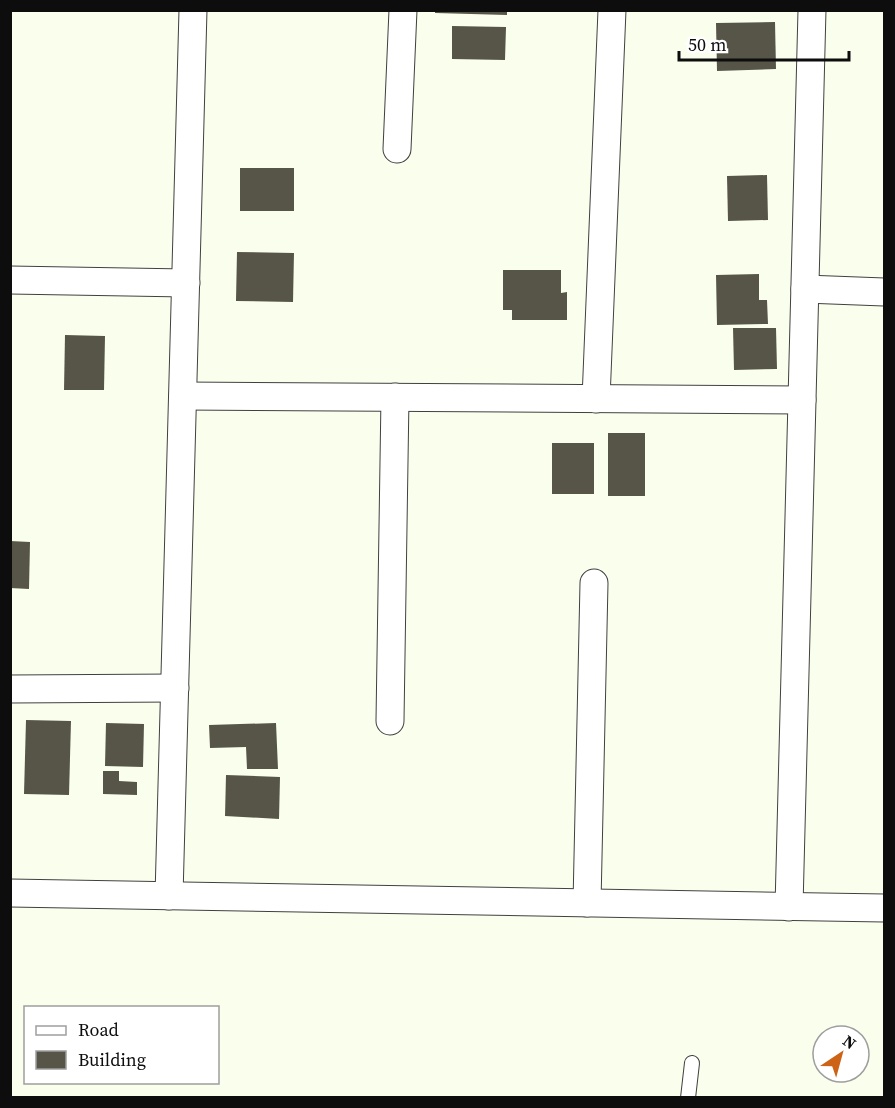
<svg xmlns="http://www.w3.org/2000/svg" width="895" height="1108" font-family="'Source Serif 4',serif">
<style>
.building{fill:#575548}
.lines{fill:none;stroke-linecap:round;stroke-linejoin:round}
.service-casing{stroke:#404040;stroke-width:16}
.minor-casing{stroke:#404040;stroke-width:29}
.service{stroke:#fff;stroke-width:14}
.minor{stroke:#fff;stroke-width:27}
</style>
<rect width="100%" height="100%" fill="#faffed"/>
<!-- building -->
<g class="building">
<path d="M 435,10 L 507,10 L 507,15 L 435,13 Z"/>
<path d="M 775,22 L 776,69 L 717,71 L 716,23 Z"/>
<path d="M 452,26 L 506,27 L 505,60 L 452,59 Z"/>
<rect x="240" y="168" width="54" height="43"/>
<path d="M 767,175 L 768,220 L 728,221 L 727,176 Z"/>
<path d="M 237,252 L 294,253 L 293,302 L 236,301 Z"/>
<path d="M 503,270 L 561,270 L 561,293 L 567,292 L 567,320 L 512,320 L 512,310 L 503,310 Z"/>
<path d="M 759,274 L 759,300 L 767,300 L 768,324 L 717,325 L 716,275 Z"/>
<path d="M 733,328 L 776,328 L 777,369 L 734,370 Z"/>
<path d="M 65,335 L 105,336 L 104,390 L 64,390 Z"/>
<rect x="608" y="433" width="37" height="63"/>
<rect x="552" y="443" width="42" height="51"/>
<path d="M 10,541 L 30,542 L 29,589 L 10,588 Z"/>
<path d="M 26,720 L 71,721 L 69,795 L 24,794 Z"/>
<path d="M 106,723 L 144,724 L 143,767 L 105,766 Z"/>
<path d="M 276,723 L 278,769 L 247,769 L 246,747 L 210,748 L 209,725 Z"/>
<path d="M 103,771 L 119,771 L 119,781 L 137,782 L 137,795 L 103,794 Z"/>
<path d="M 226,775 L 280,777 L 279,819 L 225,816 Z"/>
</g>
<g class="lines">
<defs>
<path id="service" d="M 688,1098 L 692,1063"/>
<g id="minor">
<path d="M 397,149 L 403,10"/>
<path d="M 10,280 L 186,283"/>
<path d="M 805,289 L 884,292"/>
<path d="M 183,396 L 802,400"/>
<path d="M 596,399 L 612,10"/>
<path d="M 10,689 L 175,688"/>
<path d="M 390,721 L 395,397"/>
<path d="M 10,893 L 884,908"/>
<path d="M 169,896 L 193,10"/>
<path d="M 587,903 L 594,583"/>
<path d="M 789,907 L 812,10"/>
</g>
</defs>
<!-- service casing -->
<use href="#service" class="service-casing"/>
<!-- minor casing -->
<use href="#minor" class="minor-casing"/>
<!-- service -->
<use href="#service" class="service"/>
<!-- minor -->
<use href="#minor" class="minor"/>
</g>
<!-- border -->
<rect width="895" height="1108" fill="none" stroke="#0d0d0d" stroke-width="24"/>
<!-- legend -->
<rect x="24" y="1006" width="195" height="78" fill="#ffffff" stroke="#9e9e9e" stroke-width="1.5"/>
<rect x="36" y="1026" width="30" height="9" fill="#ffffff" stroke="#9e9e9e" stroke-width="1.5"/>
<text x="78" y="1036" font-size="18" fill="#0d0d0d">Road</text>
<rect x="36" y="1051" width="30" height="18" fill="#575548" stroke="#9e9e9e" stroke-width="1.5"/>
<text x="78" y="1066" font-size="18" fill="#0d0d0d">Building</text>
<!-- north arrow -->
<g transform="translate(841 1054) rotate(36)"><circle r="28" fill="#ffffff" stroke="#9e9e9e" stroke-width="1.5"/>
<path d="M0-4.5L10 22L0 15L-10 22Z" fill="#cc6316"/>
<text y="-9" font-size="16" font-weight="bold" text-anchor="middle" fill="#0d0d0d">N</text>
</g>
<!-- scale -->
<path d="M679 51v9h170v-9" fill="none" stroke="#0d0d0d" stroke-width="3"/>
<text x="688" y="51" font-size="18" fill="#0d0d0d" stroke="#ffffff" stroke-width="4.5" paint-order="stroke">50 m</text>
</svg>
